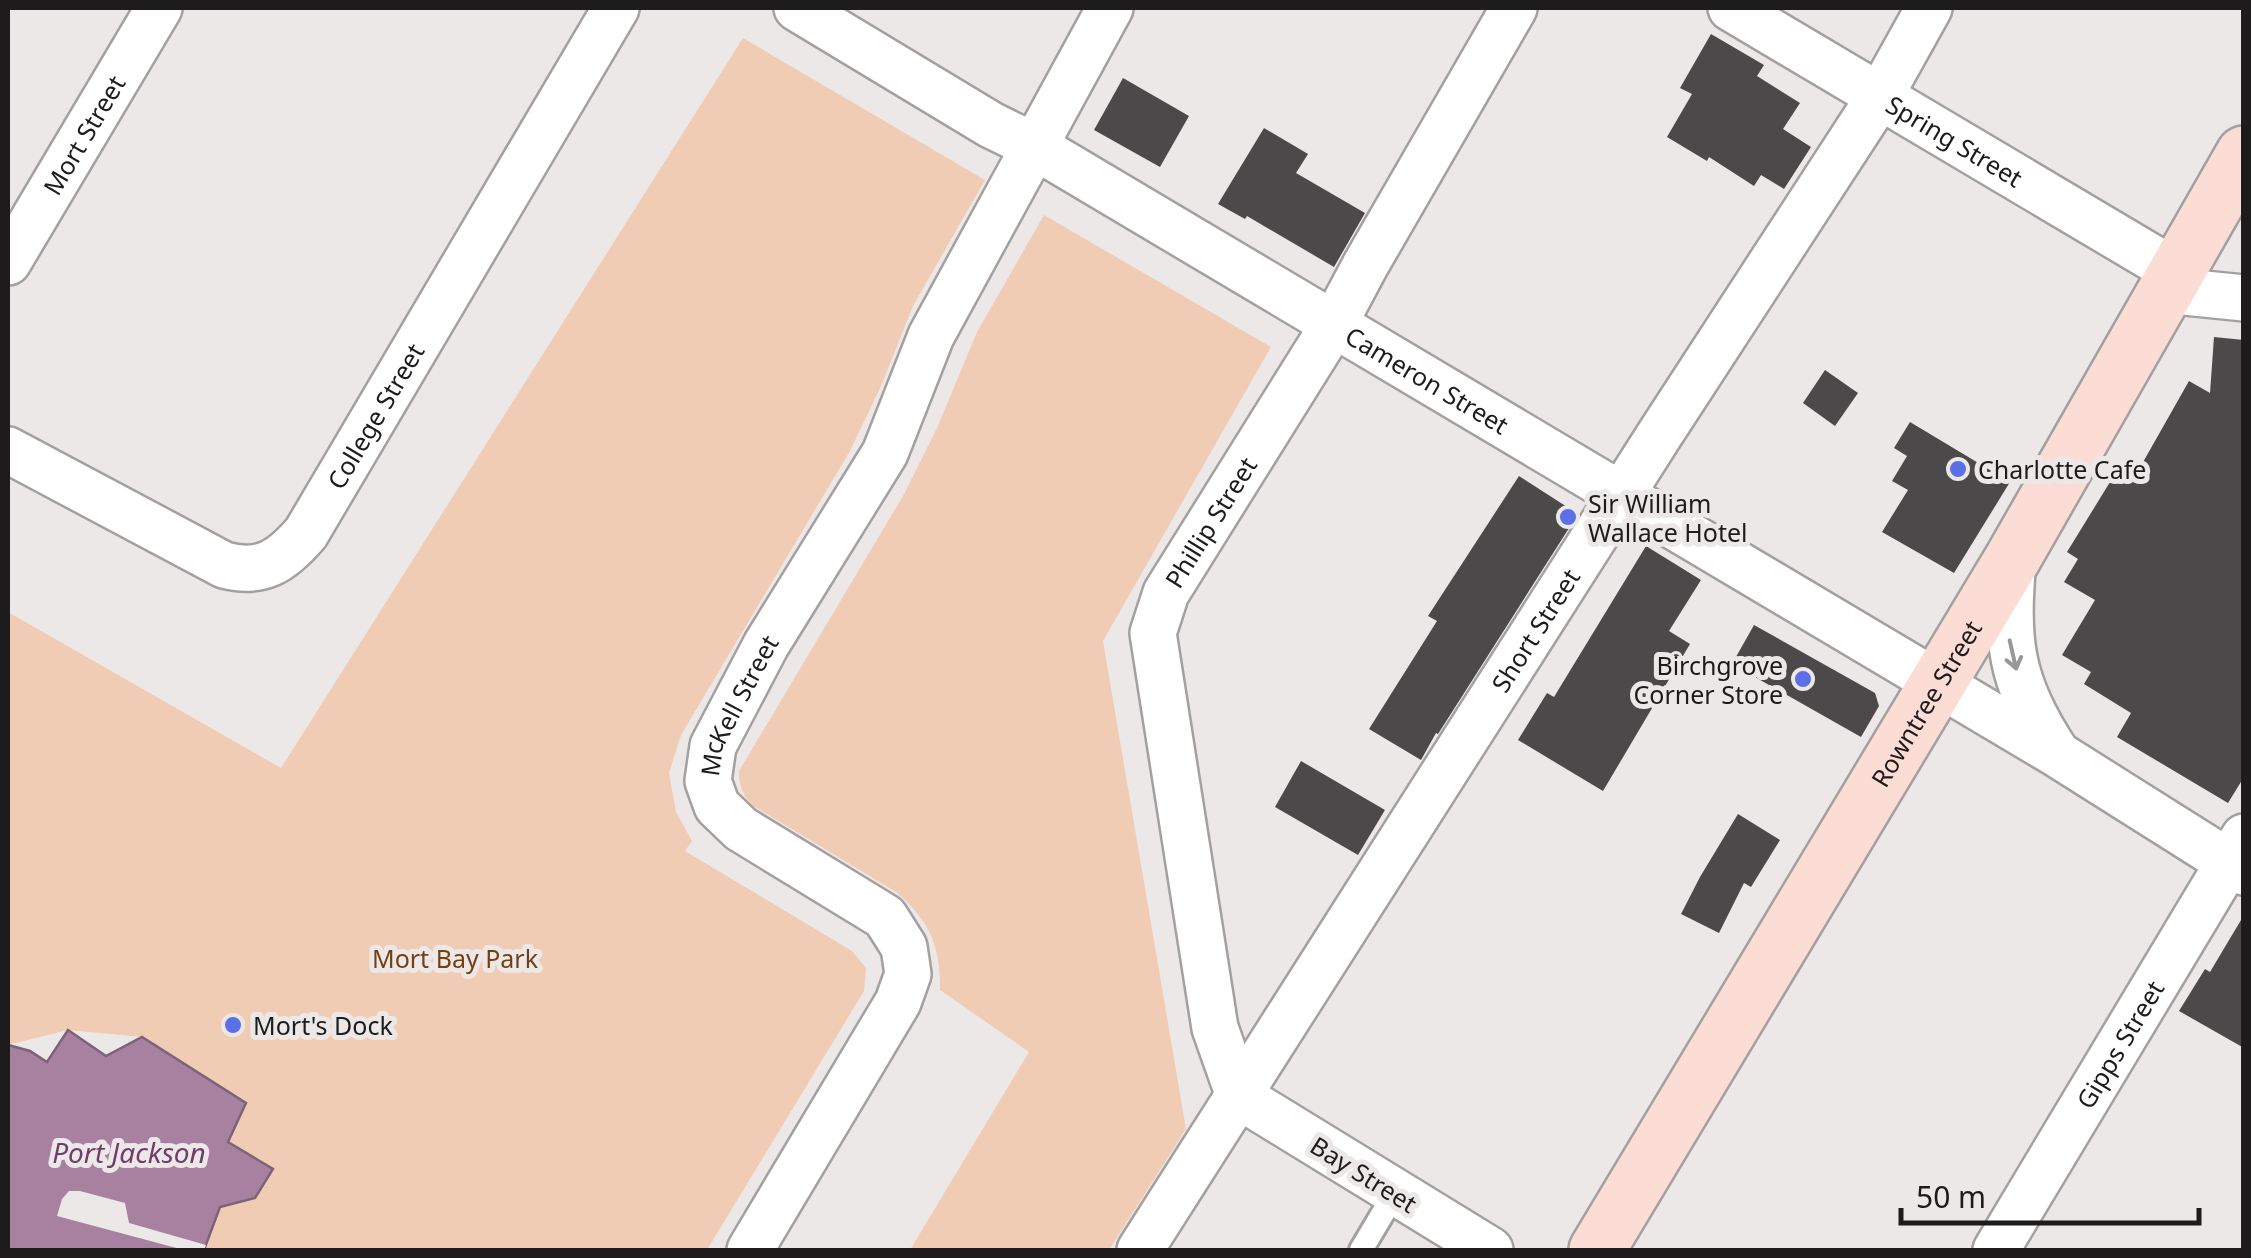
<svg xmlns="http://www.w3.org/2000/svg" width="2251" height="1258" font-family="'Noto Sans',sans-serif">
<style>
.green{fill:#f1ccb5}
.water{fill:#a880a0;stroke:#7e6278;stroke-width:2.5}
.pier{fill:#ece8e8}
.building{fill:#4c494a}
.lines{fill:none;stroke-linecap:round;stroke-linejoin:round}
.lane-casing{stroke:#a4a0a0;stroke-width:28}
.street-casing{stroke:#a4a0a0;stroke-width:50}
.secondary-casing{stroke:#a4a0a0;stroke-width:60}
.lane{stroke:#fff;stroke-width:22}
.street{stroke:#fff;stroke-width:45}
.secondary{stroke:#fbddd5;stroke-width:55}
.oneway{stroke:#999898}
.poi-dot{fill:#5b6fe6;stroke:#ece8e8;stroke-width:4}
.labels{text-anchor:middle;dominant-baseline:central;stroke-width:10;stroke-linejoin:round;paint-order:stroke}
.street-label{font-size:25px;fill:#1d1b1b;stroke:#ece8e8}
.poi-label{font-size:25px;fill:#1d1b1b;stroke:#ece8e8;text-anchor:start}
.park-label{font-size:25px;fill:#763f12;stroke:#ece8e8}
.water-label{font-size:28px;font-style:italic;fill:#703c68;stroke:#ece8e8}
</style>
<rect width="100%" height="100%" fill="#ece8e8"/>
<!-- green -->
<g class="green">
<path d="M 743,38 L 985,180 L 913,306 L 882,384 L 850,451 L 681,735 L 669,773 L 676,812 L 692,841 L 685,851 L 852,951 L 866,968 L 864,991 L 707,1250 L 204,1250 L 220,1207 L 255,1198 L 273,1170 L 227,1142 L 246,1103 L 142,1037 L 68,1030 L 8,1045 L 8,612 L 281,768 Z"/>
<path d="M 1044,215 L 1271,347 L 1103,641 L 1186,1129 L 1109,1250 L 910,1250 L 1029,1052 L 940,990 C 941,947 929,920 896,892 L 752,805 C 742,794 739,786 739,771 L 903,496 L 937,428 L 977,332 Z"/>
</g>
<!-- water -->
<path class="water" d="M 68,1030 L 106,1056 L 142,1037 L 246,1103 L 228,1142 L 273,1169 L 255,1198 L 220,1207 L 204,1250 L 8,1250 L 8,1045 L 30,1051 L 47,1062 Z"/>
<!-- pier -->
<path class="pier" d="M 69,1191 L 80,1191 L 125,1203 L 129,1223 L 206,1245 L 204,1250 L 184,1250 L 57,1216 L 62,1199 Z"/>
<!-- building -->
<g class="building">
<path d="M 1711,34 L 1764,65 L 1757,76 L 1800,103 L 1783,129 L 1811,147 L 1784,189 L 1761,175 L 1754,186 L 1709,157 L 1707,161 L 1667,137 L 1692,94 L 1680,88 Z"/>
<path d="M 1123,78 L 1189,116 L 1160,167 L 1094,130 Z"/>
<path d="M 1264,128 L 1308,154 L 1296,173 L 1365,213 L 1334,267 L 1247,216 L 1245,219 L 1218,204 Z"/>
<path d="M 2214,337 L 2244,340 L 2244,777 L 2228,803 L 2117,737 L 2131,713 L 2084,684 L 2091,672 L 2062,655 L 2095,600 L 2064,582 L 2078,559 L 2067,552 L 2118,469 L 2134,478 L 2189,381 L 2210,393 Z"/>
<path d="M 1825,370 L 1858,393 L 1835,426 L 1803,403 Z"/>
<path d="M 1910,422 L 2010,482 L 1954,573 L 1882,532 L 1908,490 L 1892,481 L 1907,456 L 1894,448 Z"/>
<path d="M 1519,476 L 1578,514 L 1438,734 L 1436,733 L 1421,760 L 1369,729 L 1437,621 L 1428,616 Z"/>
<path d="M 1646,546 L 1701,580 L 1669,631 L 1690,644 L 1603,791 L 1518,740 L 1547,693 L 1554,697 Z"/>
<path d="M 1754,625 L 1875,693 L 1879,706 L 1861,737 L 1732,664 Z"/>
<path d="M 1301,761 L 1385,810 L 1358,855 L 1275,807 Z"/>
<path d="M 1738,814 L 1780,840 L 1751,887 L 1744,883 L 1719,933 L 1681,914 L 1700,877 Z"/>
<path d="M 2244,915 L 2244,1048 L 2179,1011 L 2205,969 L 2210,972 Z"/>
</g>
<g class="lines">
<defs>
<path id="lane" d="M 1361,1250 L 1395,1193"/>
<g id="street">
<path id="s1" d="M 797,8 L 991,125 L 1034,146 L 2057,754 L 2244,872"/>
<path id="s2" d="M 1731,8 L 2176,272"/>
<path id="s3" d="M 8,262 L 159,8"/>
<path d="M 2165,290 L 2244,298"/>
<path id="s4" d="M 8,450 L 224,565 C 262,575 282,561 306,533 L 616,8"/>
<path d="M 2013,558 C 2006,640 2009,681 2056,752"/>
<path id="s5" d="M 750,1250 L 898,1002 L 908,974 L 904,947 L 885,917 L 741,829 L 717,806 L 708,781 L 713,746 L 766,645 L 885,453 L 931,336 L 1110,8"/>
<path id="s6" d="M 1140,1250 L 1660,434 L 1880,96 L 1929,8"/>
<path id="s7" d="M 1490,1250 L 1239,1096 L 1215,1028 L 1153,633 L 1166,593 L 1334,324 L 1366,264 L 1514,8"/>
<path id="s8" d="M 1996,1250 L 2244,837"/>
</g>
<g id="secondary">
<path id="s9" d="M 1597,1250 L 2013,558 L 2244,154"/>
</g>
</defs>
<!-- lane casing -->
<use href="#lane" class="lane-casing"/>
<!-- street casing -->
<use href="#street" class="street-casing"/>
<!-- secondary casing -->
<use href="#secondary" class="secondary-casing"/>
<!-- lane -->
<use href="#lane" class="lane"/>
<!-- street -->
<use href="#street" class="street"/>
<!-- secondary -->
<use href="#secondary" class="secondary"/>
</g>
<!-- one-way arrows -->
<defs><path id="oneway-shaft" d="M-6 0H5M1.5-3L5.5 0L1.5 3" fill="none" stroke-width="1.6" stroke-linecap="round" stroke-linejoin="round" transform="scale(2.5)"/></defs>
<use class="oneway" href="#oneway-shaft" transform="translate(2013 655) rotate(77)"/>
<!-- markers -->
<g class="poi-dot">
<circle cx="1958" cy="469" r="10"/>
<circle cx="1568" cy="517" r="10"/>
<circle cx="1803" cy="679" r="10"/>
<circle cx="233" cy="1025" r="10"/>
</g>
<g class="labels">
<!-- street labels -->
<g class="street-label">
<text stroke="none"><textPath href="#s3" startOffset="148">Mort Street</textPath></text>
<text stroke="none"><textPath href="#s2" startOffset="260">Spring Street</textPath></text>
<text stroke="none"><textPath href="#s1" startOffset="732">Cameron Street</textPath></text>
<text stroke="none"><textPath href="#s4" startOffset="475">College Street</textPath></text>
<text stroke="none"><textPath href="#s7" startOffset="892">Phillip Street</textPath></text>
<text stroke="none"><textPath href="#s6" startOffset="735">Short Street</textPath></text>
<text stroke="none"><textPath href="#s9" startOffset="638">Rowntree Street</textPath></text>
<text stroke="none"><textPath href="#s5" startOffset="692">McKell Street</textPath></text>
<text stroke="none"><textPath href="#s8" startOffset="240">Gipps Street</textPath></text>
<text transform="translate(1364 1174) rotate(32)">Bay Street</text>
</g>
<!-- poi labels -->
<g class="poi-label">
<text x="1978" y="469">Charlotte Cafe</text>
<text x="1588" y="503">Sir William<tspan x="1588" dy="29">Wallace Hotel</tspan></text>
<text x="1783" y="665" text-anchor="end">Birchgrove<tspan x="1783" dy="29">Corner Store</tspan></text>
<text x="253" y="1025">Mort's Dock</text>
</g>
<!-- park labels -->
<g class="park-label">
<text x="455" y="958">Mort Bay Park</text>
</g>
<!-- water labels -->
<g class="water-label">
<text x="129" y="1152">Port Jackson</text>
</g>
</g>
<!-- border -->
<rect width="2251" height="1258" fill="none" stroke="#1d1b1b" stroke-width="20"/>
<!-- scale -->
<path d="M1901 1208v15h298v-15" fill="none" stroke="#1d1b1b" stroke-width="5"/>
<text x="1916" y="1208" font-size="30" fill="#1d1b1b" stroke="#ece8e8" stroke-width="8" paint-order="stroke">50 m</text>
</svg>
